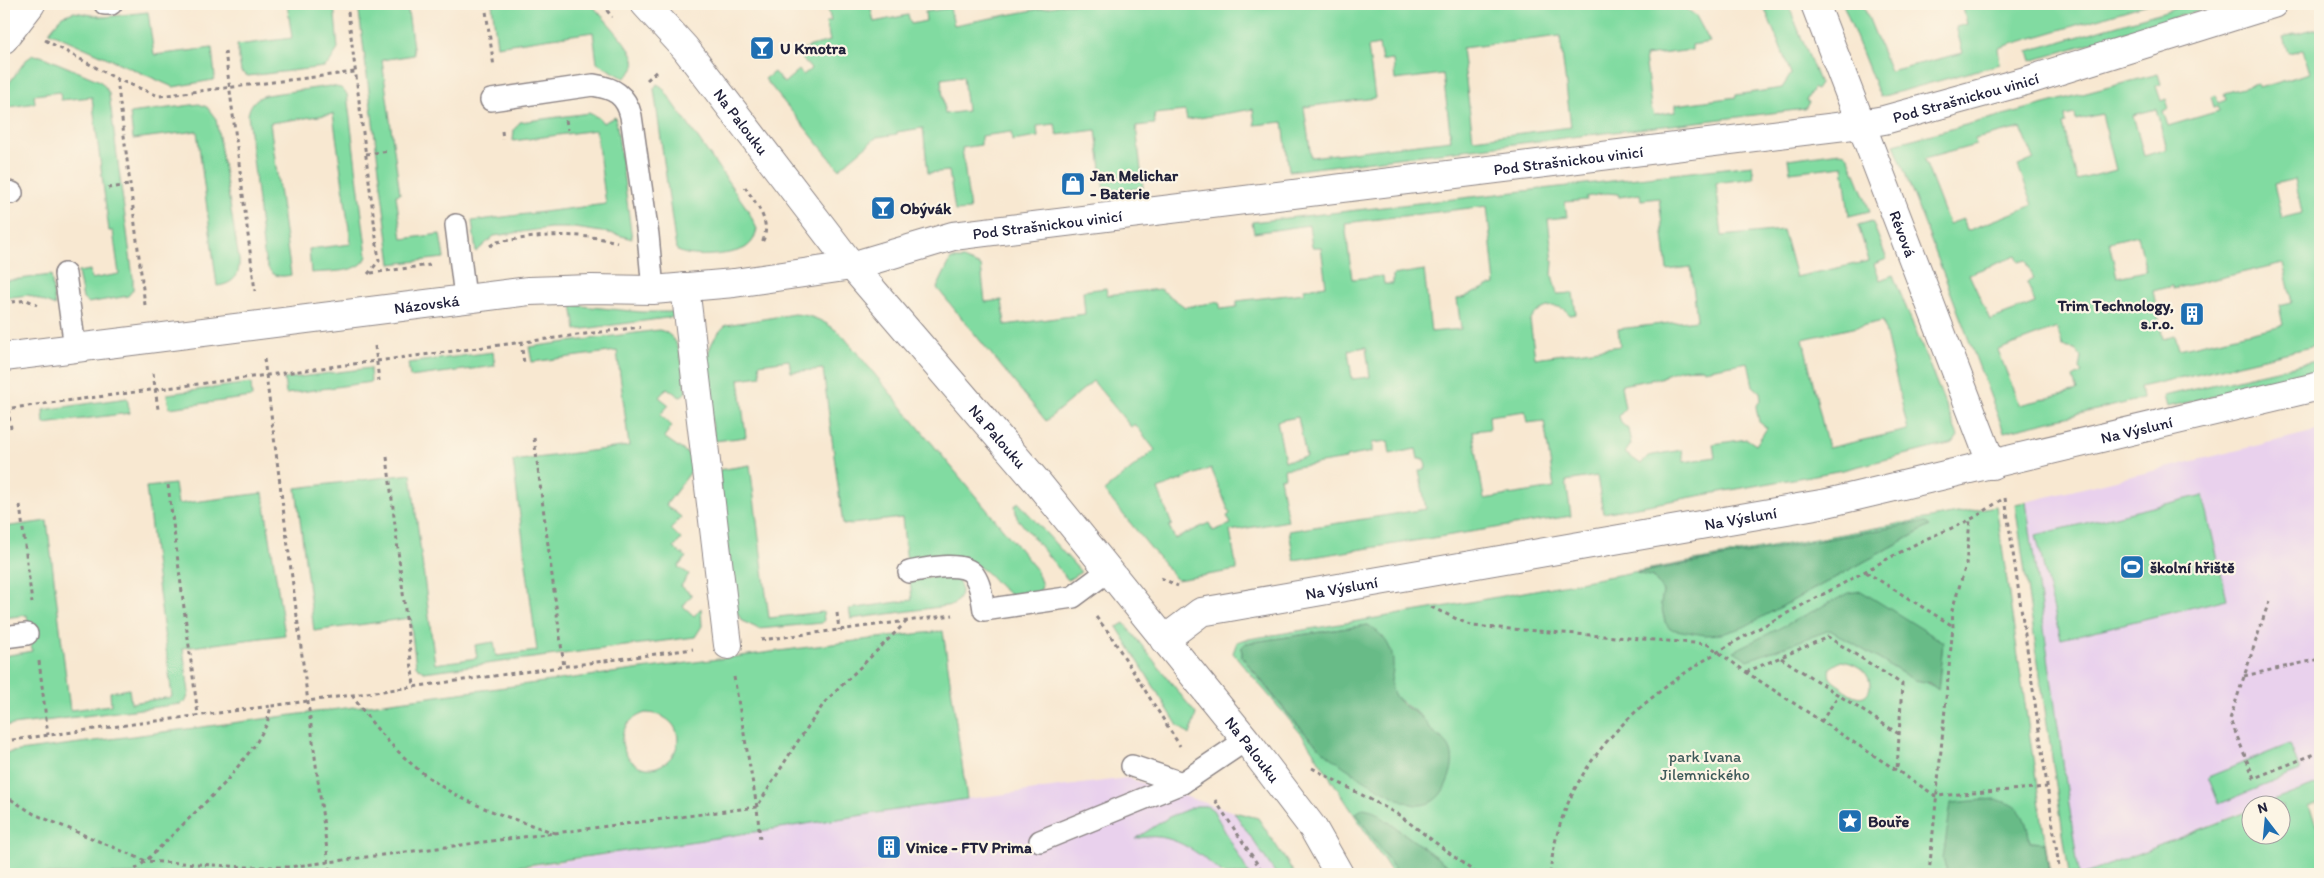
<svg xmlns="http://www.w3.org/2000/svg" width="2324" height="878" font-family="Itim,sans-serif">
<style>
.built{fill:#e9d1ed;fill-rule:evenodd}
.green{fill:#81dba1;stroke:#527e6e;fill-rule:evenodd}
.forest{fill:#68bb87;stroke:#456e61}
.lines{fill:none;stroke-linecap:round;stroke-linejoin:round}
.service-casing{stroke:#8d8586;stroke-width:24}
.minor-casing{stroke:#8d8586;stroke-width:30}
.tertiary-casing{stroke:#8d8586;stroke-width:30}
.path{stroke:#8d8586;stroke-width:3;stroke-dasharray:4 4;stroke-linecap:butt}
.service{stroke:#fff;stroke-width:21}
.minor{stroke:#fff;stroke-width:28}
.tertiary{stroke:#fff;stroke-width:28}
.labels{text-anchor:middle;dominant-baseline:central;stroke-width:4.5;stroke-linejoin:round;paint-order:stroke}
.poi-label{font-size:16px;font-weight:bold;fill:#22223b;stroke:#fcf5e5;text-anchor:start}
.street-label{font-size:16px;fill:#22223b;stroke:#fcf5e5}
.park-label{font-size:16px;fill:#3e5a5a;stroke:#fcf5e5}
</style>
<rect width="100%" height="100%" fill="#fcf5e5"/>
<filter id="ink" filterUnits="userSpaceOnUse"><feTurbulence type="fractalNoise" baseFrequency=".02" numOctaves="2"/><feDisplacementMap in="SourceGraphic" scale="10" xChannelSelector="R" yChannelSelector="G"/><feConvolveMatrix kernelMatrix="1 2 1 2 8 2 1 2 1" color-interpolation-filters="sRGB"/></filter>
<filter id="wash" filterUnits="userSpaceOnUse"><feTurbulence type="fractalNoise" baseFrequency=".0096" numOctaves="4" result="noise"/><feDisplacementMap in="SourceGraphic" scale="20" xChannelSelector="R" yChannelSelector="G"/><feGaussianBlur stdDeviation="1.12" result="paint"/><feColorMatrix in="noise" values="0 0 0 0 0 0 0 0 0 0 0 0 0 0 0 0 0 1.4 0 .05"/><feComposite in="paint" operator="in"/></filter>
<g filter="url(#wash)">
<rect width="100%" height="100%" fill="#f8e8d1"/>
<!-- built -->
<g class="built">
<path d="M 2320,430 L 2320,783 L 2261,805 L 2252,806 L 2251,809 L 2085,874 L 2079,874 L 2026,502 ZM 2290,744 L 2300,771 L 2208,777 L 2247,762 Z"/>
<path d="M 1127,778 L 1234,812 L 1258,818 L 1295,874 L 519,874 L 518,868 L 967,799 Z"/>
</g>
<!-- green -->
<g class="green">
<path d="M 287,4 L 334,4 L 338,49 L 329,63 L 324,67 L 248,76 L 241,72 L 237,45 L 292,38 Z"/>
<path d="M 358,4 L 407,4 L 414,55 L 382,60 L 400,194 L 396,195 L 402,239 L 440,234 L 444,258 L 391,264 Z"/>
<path d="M 492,4 L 591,4 C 599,13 633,49 634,59 C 636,68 631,73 624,78 L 597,63 L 593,32 L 497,46 Z"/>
<path d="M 816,4 L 870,4 L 874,22 L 908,15 L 911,24 L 926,21 L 925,12 L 950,8 L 954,25 L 1066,4 L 1680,4 L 1696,16 L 1710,42 L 1692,45 L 1692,50 L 1645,56 L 1651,107 L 1654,115 L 1675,112 L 1675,105 L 1736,97 L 1736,95 L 1782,88 L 1791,74 L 1763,4 L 1788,4 L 1820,84 L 1816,90 L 1813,88 L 1806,101 L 1809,102 L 1805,109 L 1289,171 L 1283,122 L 1255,125 L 1253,109 L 1187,120 L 1185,111 L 1154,114 L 1155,124 L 1136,126 L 1143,188 L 1104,192 L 1096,130 L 1057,135 L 1055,124 L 1037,126 L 1038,137 L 1012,141 L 1011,132 L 981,136 L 981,145 L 962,148 L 970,210 L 955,211 L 949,171 L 928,173 L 923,128 L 897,132 L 897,134 L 877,137 L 839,169 L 765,79 L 774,72 L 784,83 L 799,70 L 803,75 L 811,69 L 797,53 L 811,46 L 830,41 L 826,22 L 831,21 L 828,9 L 818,11 ZM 1560,36 L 1571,127 L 1473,139 L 1462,48 ZM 1379,45 L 1382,61 L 1393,60 L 1395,80 L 1443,74 L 1451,140 L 1311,157 L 1304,107 L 1375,98 L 1368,47 ZM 963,76 L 967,111 L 945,114 L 941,79 Z"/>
<path d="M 1843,4 L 1863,4 L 1890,71 L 1963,53 L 1956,27 L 1967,24 L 1962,4 L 2148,4 L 1998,48 L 2000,64 L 1880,97 Z"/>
<path d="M 2190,4 L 2198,4 L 2200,10 L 2031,61 L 2028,51 Z"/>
<path d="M 74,12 L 104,17 L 148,12 L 154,55 L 212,48 L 215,77 L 213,80 L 173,87 L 49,32 L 62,16 Z"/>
<path d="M 2320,27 L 2320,345 L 2140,387 L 2142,399 L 2004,432 L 1894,144 L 2158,74 L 2161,84 L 2156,86 L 2161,101 L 2166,99 L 2169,109 L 2163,111 L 2168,126 L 2219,111 L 2218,106 L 2214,107 L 2211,97 L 2216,95 L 2218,103 L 2226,100 L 2224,93 L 2258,84 L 2259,88 L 2310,73 L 2303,50 L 2288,53 L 2283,37 ZM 2156,109 L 2167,149 L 2144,156 L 2133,115 ZM 2075,114 L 2076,120 L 2102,114 L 2116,170 L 2077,180 L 2063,124 L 2066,123 L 2065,116 ZM 2021,128 L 2034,159 L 2018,166 L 2033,205 L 1967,231 L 1963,219 L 1949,224 L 1924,159 L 1976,145 L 1975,139 ZM 2295,179 L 2302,213 L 2282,218 L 2274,184 ZM 2138,235 L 2146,271 L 2117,277 L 2109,242 ZM 2016,256 L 2019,262 L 2026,260 L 2034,279 L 2027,282 L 2035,303 L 1990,320 L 1969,274 ZM 2283,263 L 2292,302 L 2279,305 L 2283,325 L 2179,349 L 2175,336 L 2163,339 L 2153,291 L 2172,286 L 2173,289 ZM 2057,328 L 2063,347 L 2075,349 L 2081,357 L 2079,369 L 2082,373 L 2073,378 L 2077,391 L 2019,405 L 1998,350 Z"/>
<path d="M 33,55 L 41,56 L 100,81 L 106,88 L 109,94 L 133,278 L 133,290 L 128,296 L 88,303 L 83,299 L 78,272 L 90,270 L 91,279 L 119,274 L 113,231 L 109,231 L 92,97 L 61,100 L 60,92 L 34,95 L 35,103 L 4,108 L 4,90 L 26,60 Z"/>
<path d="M 657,84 L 662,87 L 748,210 L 757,229 C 755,237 753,243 745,248 C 733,255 685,260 676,249 L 654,89 Z"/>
<path d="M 330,86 L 341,88 L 347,94 L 367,256 C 362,274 328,271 311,273 L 309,249 L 351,244 L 333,114 L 270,123 L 291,275 C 273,279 267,272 264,254 L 248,115 C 250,104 255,98 266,95 Z"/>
<path d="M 199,104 L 207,107 L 216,119 L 239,260 C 240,276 233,284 217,286 L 197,131 L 133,139 L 130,113 Z"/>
<path d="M 589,113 L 599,118 L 603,123 L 615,117 L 617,126 L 632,239 L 615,234 L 575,228 L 550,228 L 494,236 L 476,252 L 472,221 L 606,204 L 596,130 L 513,141 L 514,130 L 520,122 Z"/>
<path d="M 1840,152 L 1845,153 L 1848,156 L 1870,211 L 1849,216 L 1843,166 L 1790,172 L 1788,159 Z"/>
<path d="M 1752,165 L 1754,178 L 1716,183 L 1722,236 L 1783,230 L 1796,277 L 1869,261 L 1858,225 L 1872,221 L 1887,259 L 1874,264 L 1880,280 L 1893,275 L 1958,436 L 1953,443 L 1843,470 L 1603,513 L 1597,476 L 1566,481 L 1571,516 L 1294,560 L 1289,531 L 1426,509 L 1419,470 L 1426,469 L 1425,459 L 1418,459 L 1416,449 L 1390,454 L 1388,441 L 1372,443 L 1372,452 L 1346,457 L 1346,459 L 1284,469 L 1285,477 L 1280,478 L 1288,521 L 1230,531 L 1237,570 L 1177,580 L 1104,491 L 1155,450 L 1135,424 L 1131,427 L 1093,381 L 1046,421 L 937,288 L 951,259 L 963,259 L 981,266 L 985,302 L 1002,300 L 1005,325 L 1085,314 L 1083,291 L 1106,288 L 1107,295 L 1160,289 L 1185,307 L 1219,302 L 1221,309 L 1237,307 L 1237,301 L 1304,293 L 1304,289 L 1326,286 L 1321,247 L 1312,247 L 1309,225 L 1254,233 L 1252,222 ZM 1607,193 L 1618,194 L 1619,197 L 1640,194 L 1641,200 L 1659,198 L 1667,270 L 1691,267 L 1697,320 L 1618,329 L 1620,346 L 1535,358 L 1530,320 C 1540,306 1558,300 1570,315 L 1576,314 L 1573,293 L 1557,294 L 1552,275 L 1553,262 L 1548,219 L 1567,217 L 1565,202 L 1587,200 L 1586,197 ZM 1487,206 L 1495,285 C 1481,287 1471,297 1457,299 L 1461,329 L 1431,332 L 1424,270 L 1393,275 L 1393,284 L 1384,284 L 1383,276 L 1352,279 L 1345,223 ZM 1883,321 L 1908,430 L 1828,448 L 1803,339 ZM 1366,347 L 1370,377 L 1352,379 L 1348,350 ZM 1748,362 L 1753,386 L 1760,392 L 1761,399 L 1756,407 L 1759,422 L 1767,428 L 1756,445 L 1747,439 L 1713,444 L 1715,457 L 1684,462 L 1682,450 L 1648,456 L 1641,464 L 1625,453 L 1631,444 L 1628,429 L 1621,423 L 1619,416 L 1625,409 L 1621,385 L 1665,377 L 1665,375 C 1684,367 1685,369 1703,368 L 1704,370 ZM 1525,411 L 1527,423 L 1544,421 L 1554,488 L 1484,499 L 1473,431 L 1490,429 L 1489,416 ZM 1298,417 L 1306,457 L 1285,461 L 1277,421 ZM 1211,468 L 1230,514 L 1227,516 L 1231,524 L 1213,531 L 1209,523 L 1175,539 L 1169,526 L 1172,525 L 1158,489 Z"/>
<path d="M 51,275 L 55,306 L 28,295 L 4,298 L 4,281 Z"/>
<path d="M 572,305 L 641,312 L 674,312 L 674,317 L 576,330 Z"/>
<path d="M 794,314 C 814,315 828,323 843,336 L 1036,569 L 1042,585 L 1040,593 C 1033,594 1027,596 1020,596 C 1000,597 992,569 973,565 C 958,561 924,563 907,563 L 902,518 L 843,525 L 823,369 L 791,372 L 789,360 L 759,364 L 761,376 L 739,379 L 746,437 L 715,441 C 710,403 692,354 726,325 Z"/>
<path d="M 659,330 C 684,335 682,372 686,392 L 680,397 L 667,388 L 659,397 L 669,405 L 660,415 L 672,426 L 664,437 L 694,458 L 695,466 L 666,505 L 681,517 L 671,529 L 681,539 L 674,548 L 686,557 L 678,567 L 689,574 L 681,586 L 692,595 L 683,606 L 694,616 L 701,608 L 702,626 L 695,637 L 424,672 L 416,666 L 410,618 L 314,631 L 296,488 L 411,474 L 435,664 L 477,658 L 475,645 L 494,642 L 496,656 L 537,651 L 513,461 L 629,446 L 617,351 L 532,362 L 529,347 Z"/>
<path d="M 493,352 L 495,366 L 410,377 L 408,363 Z"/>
<path d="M 2320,360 L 2320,372 L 2167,407 L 2164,396 Z"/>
<path d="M 370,368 L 371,382 L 286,394 L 284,379 Z"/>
<path d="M 251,383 L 252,397 L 169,408 L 167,394 Z"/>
<path d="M 127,398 L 130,413 L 44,424 L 43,410 Z"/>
<path d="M 750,465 L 769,618 L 823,612 L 824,620 L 822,623 L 759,629 L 742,621 L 734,608 L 719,470 Z"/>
<path d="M 175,484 L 178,504 L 263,493 L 285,635 L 183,648 L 189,693 L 186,701 L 181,704 L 4,726 L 4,656 L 32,651 L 27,615 L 4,618 L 4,527 L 47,521 L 70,710 L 111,705 L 110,692 L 129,689 L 131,703 L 172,697 L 146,487 Z"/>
<path d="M 2203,495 L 2227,599 L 2061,639 L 2036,535 Z"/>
<path d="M 1018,502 L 1081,572 L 1068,580 L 1017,518 L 1015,506 Z"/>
<path d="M 2026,502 L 2079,874 L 2069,874 L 2015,504 Z"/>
<path d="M 1996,506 L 2050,874 L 2045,843 L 2030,842 L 2026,823 L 1943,859 L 1948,874 L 1459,874 L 1372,810 L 1356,813 L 1398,874 L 1393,874 L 1303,736 L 1233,653 L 1237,642 L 1243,640 L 1431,609 ZM 1918,523 L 1930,526 L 1779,608 L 1665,622 L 1661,604 L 1663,591 L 1653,577 L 1638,573 ZM 1368,625 L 1393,667 C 1384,699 1402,700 1422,717 C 1425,721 1427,726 1431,730 C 1435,734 1440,737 1444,740 L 1412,804 C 1383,789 1355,775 1329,755 C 1299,733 1266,686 1242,657 L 1242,647 L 1246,643 ZM 1830,630 L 1943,641 L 1938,689 L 1922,680 L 1914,680 ZM 1841,661 C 1880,666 1875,705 1853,695 C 1848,693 1844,689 1840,686 C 1832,681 1827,677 1830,668 Z"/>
<path d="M 951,575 C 964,582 964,596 953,605 L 851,619 L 849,609 L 912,600 L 910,580 Z"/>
<path d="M 1124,623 L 1196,714 L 1190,735 L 1178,726 L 1117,627 Z"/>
<path d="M 943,631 L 967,799 L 696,841 L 464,874 L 4,874 L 4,753 L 878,638 ZM 645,713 C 664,713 682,725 677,746 C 675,753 671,758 666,762 C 634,787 597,730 645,713 Z"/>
<path d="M 2290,744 L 2300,771 L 2219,804 L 2208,777 Z"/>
<path d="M 2320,783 L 2320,802 L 2309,807 L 2320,833 L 2320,874 L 2085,874 L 2251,810 L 2252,836 L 2282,836 L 2282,806 L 2262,805 Z"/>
<path d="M 1196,806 L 1207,806 L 1213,810 L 1249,874 L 1223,874 C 1198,852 1170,829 1135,839 L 1169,817 Z"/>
<path d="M 1234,812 L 1258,818 L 1295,874 L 1276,874 Z"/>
</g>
<!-- forest -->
<g class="forest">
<path d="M 1918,523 L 1926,523 L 1930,526 L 1744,627 L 1722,634 L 1705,635 L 1670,629 L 1665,622 L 1661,604 L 1663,591 L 1653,577 L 1636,573 Z"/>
<path d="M 1861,591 L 1943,642 L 1938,690 L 1930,683 L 1914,680 L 1830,630 L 1748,660 L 1734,651 L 1849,593 Z"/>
<path d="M 1368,625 C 1383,634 1394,647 1393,667 C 1393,679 1387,683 1395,696 C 1401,706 1413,710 1421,717 C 1425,720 1427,725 1430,729 C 1437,737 1447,740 1451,751 C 1455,762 1450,777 1445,787 C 1439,800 1426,808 1411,804 C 1392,798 1342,767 1327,754 C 1294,726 1270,689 1242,657 L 1242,647 L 1246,643 Z"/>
<path d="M 1994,799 C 2022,805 2025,815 2030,842 L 2045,843 L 2049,874 L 1948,874 L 1943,859 L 1951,803 Z"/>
<path d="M 1364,808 L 1372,810 L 1459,874 L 1398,874 L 1356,813 Z"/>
</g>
</g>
<g filter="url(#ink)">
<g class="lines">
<defs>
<g id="service">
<path d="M 105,4 L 111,4"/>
<path d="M 491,100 L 593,85 C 614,88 626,95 631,116 L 648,235 L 653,290"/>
<path d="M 4,191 L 12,193"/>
<path d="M 456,225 L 465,297"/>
<path d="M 65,274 L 75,348"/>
<path d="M 909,572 C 925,569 963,560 974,575 C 981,585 982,598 984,610 L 1073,597 L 1108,571"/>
<path d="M 4,637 L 27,634"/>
<path d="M 1132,766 L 1182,783"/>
<path d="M 1040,841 L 1182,783 L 1246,740"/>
</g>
<g id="minor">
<path id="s1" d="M 1815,4 L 1992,465"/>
<path d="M 4,39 L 31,4"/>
<path d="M 685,287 L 728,645"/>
<path id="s2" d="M 4,357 L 529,291 L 592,289 L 653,290 L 734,283 L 852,266 L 953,236 L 1861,124 L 1884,120 L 2029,80 L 2273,4"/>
<path id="s3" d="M 1164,640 L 1201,612 L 1827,503 L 2320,386"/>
</g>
<g id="tertiary">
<path id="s4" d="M 645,4 L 685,48 L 852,266 L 1038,483 L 1246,740 L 1313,828 L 1339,874"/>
</g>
</defs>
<!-- service casing -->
<use href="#service" class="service-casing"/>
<!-- minor casing -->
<use href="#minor" class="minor-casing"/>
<!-- tertiary casing -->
<use href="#tertiary" class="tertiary-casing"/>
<!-- path -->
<g class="path">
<path d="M 347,4 L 379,261 L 368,274 L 368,277"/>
<path d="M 485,4 L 494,67"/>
<path d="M 602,4 L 612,17"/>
<path d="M 45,40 L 117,79 L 159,96 L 355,72"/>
<path d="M 225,51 L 255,291"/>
<path d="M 117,79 L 145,305"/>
<path d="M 647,80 L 657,71"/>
<path d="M 566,120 L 568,130"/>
<path d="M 502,131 L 503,139"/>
<path d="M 366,154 L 389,151"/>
<path d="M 745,187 C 756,204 774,224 761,244"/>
<path d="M 108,188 L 130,185"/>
<path d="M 490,246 L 496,242 C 540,236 573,231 617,242"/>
<path d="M 371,273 L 430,265"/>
<path d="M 4,303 L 27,300 L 37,305"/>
<path d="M 521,342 L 524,363"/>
<path d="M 375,346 L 379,381"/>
<path d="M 264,359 L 330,874"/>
<path d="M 153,373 L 158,409"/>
<path d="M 4,409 L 640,327"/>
<path d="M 8,409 L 11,428"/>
<path d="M 534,438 L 564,667"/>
<path d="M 387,457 L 414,686"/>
<path d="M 168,485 L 198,715"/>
<path d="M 2005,498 L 2060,874"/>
<path d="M 20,505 L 32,603"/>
<path d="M 1866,572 L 1953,626"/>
<path d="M 1161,578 L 1178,586"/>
<path d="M 2269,601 L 2230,719 L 2254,778 L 2320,752"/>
<path d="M 1431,607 L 1472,626 L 1707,644 L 1746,672 L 1936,796 L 2047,787"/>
<path d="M 837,613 L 839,630"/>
<path d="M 1096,617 L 1109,633 L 1180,746"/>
<path d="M 761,640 L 953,615"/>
<path d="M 1781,658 L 1899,734"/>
<path d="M 39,661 L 48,735"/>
<path d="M 1746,672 L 1828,637 L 1902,684 L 1897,770"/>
<path d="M 2244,676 L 2320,659"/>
<path d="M 734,677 L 757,807 L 760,840"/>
<path d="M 352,695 C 377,733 409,767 449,791 C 482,810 520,821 555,833"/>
<path d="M 1821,722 L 1838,696"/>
<path d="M 4,741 L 271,706"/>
<path d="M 1312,768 L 1399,815 L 1477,874"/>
<path d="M 4,795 L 34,814 L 146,861 L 246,867 L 289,867 L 757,807 L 794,747 L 825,702 L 907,621"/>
<path d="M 1215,800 L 1264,874"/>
<path d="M 129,874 L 146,861 L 224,784 L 255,745 L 267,724 L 271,706 L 693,649"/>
<path d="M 1550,874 C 1564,728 1698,660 1814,599 C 1851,580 1887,558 1924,540 C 1938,533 1954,528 1969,520 C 1980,515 1990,507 2001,500"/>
<path d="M 1929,874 L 1953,626 L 1952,610 L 1966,565 L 1970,520"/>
</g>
<!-- service -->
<use href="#service" class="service"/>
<!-- minor -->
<use href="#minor" class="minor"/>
<!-- tertiary -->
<use href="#tertiary" class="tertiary"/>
</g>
</g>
<!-- icons -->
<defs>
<symbol id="bar-square" viewBox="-11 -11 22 22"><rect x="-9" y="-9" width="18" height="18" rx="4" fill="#1f6fb2" stroke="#fcf5e5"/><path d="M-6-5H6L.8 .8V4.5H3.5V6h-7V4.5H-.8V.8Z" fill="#fff"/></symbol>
<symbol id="shop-square" viewBox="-11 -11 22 22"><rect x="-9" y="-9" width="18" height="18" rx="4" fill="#1f6fb2" stroke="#fcf5e5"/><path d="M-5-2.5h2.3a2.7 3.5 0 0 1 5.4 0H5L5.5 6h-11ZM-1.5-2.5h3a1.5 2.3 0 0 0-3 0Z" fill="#fff"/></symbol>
<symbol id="building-square" viewBox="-11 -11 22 22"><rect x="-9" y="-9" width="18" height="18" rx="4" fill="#1f6fb2" stroke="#fcf5e5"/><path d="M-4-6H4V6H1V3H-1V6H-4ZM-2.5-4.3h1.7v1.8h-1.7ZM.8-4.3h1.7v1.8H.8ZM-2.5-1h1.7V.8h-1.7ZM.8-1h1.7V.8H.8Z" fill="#fff"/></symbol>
<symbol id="stadium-square" viewBox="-11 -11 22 22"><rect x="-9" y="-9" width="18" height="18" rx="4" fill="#1f6fb2" stroke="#fcf5e5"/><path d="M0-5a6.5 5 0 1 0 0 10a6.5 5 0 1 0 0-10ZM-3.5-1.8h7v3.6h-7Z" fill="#fff"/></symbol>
<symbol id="sight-square" viewBox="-11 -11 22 22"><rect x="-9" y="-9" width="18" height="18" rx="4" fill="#1f6fb2" stroke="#fcf5e5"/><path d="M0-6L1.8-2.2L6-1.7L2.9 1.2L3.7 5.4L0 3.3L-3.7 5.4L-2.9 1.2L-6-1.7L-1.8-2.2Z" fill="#fff"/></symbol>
</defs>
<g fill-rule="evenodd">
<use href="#bar-square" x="748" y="34" width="28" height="28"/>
<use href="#shop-square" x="1059" y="170" width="28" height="28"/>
<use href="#bar-square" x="869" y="194" width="28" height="28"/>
<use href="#building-square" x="2178" y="300" width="28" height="28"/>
<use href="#stadium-square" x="2118" y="553" width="28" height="28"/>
<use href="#sight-square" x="1836" y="807" width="28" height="28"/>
<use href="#building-square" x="875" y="833" width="28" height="28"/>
</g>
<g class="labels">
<!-- poi labels -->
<g class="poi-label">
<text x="780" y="48">U Kmotra</text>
<text x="1090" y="175">Jan Melichar<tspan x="1090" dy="18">- Baterie</tspan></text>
<text x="900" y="208">Obývák</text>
<text x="2174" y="305" text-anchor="end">Trim Technology,<tspan x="2174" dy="18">s.r.o.</tspan></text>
<text x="2150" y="567">školní hřiště</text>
<text x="1868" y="821">Bouře</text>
<text x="906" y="847">Vinice - FTV Prima</text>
</g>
<!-- street labels -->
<g class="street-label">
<text stroke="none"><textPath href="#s2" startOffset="1982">Pod Strašnickou vinicí</textPath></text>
<text stroke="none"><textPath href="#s4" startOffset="152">Na Palouku</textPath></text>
<text stroke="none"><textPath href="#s2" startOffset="1579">Pod Strašnickou vinicí</textPath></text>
<text stroke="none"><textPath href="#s2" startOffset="1054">Pod Strašnickou vinicí</textPath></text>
<text stroke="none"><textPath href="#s1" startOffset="246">Révová</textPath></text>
<text stroke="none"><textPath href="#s2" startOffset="426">Názovská</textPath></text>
<text stroke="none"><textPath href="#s3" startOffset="1000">Na Výsluní</textPath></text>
<text stroke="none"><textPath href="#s4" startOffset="558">Na Palouku</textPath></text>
<text stroke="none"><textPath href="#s3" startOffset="594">Na Výsluní</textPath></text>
<text stroke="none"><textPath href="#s3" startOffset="189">Na Výsluní</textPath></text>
<text stroke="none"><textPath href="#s4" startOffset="962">Na Palouku</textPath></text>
</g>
<!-- park labels -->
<g class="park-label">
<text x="1705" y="756">park Ivana<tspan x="1705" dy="18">Jilemnického</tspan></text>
</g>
</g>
<!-- margin -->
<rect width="2324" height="878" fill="none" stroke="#fcf5e5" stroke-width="20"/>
<!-- north arrow -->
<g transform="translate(2266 820) rotate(344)"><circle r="24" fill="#fcf5e5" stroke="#a5a1a1"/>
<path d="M0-4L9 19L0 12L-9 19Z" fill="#1f6fb2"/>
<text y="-8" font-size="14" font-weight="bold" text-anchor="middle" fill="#22223b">N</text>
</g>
</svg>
